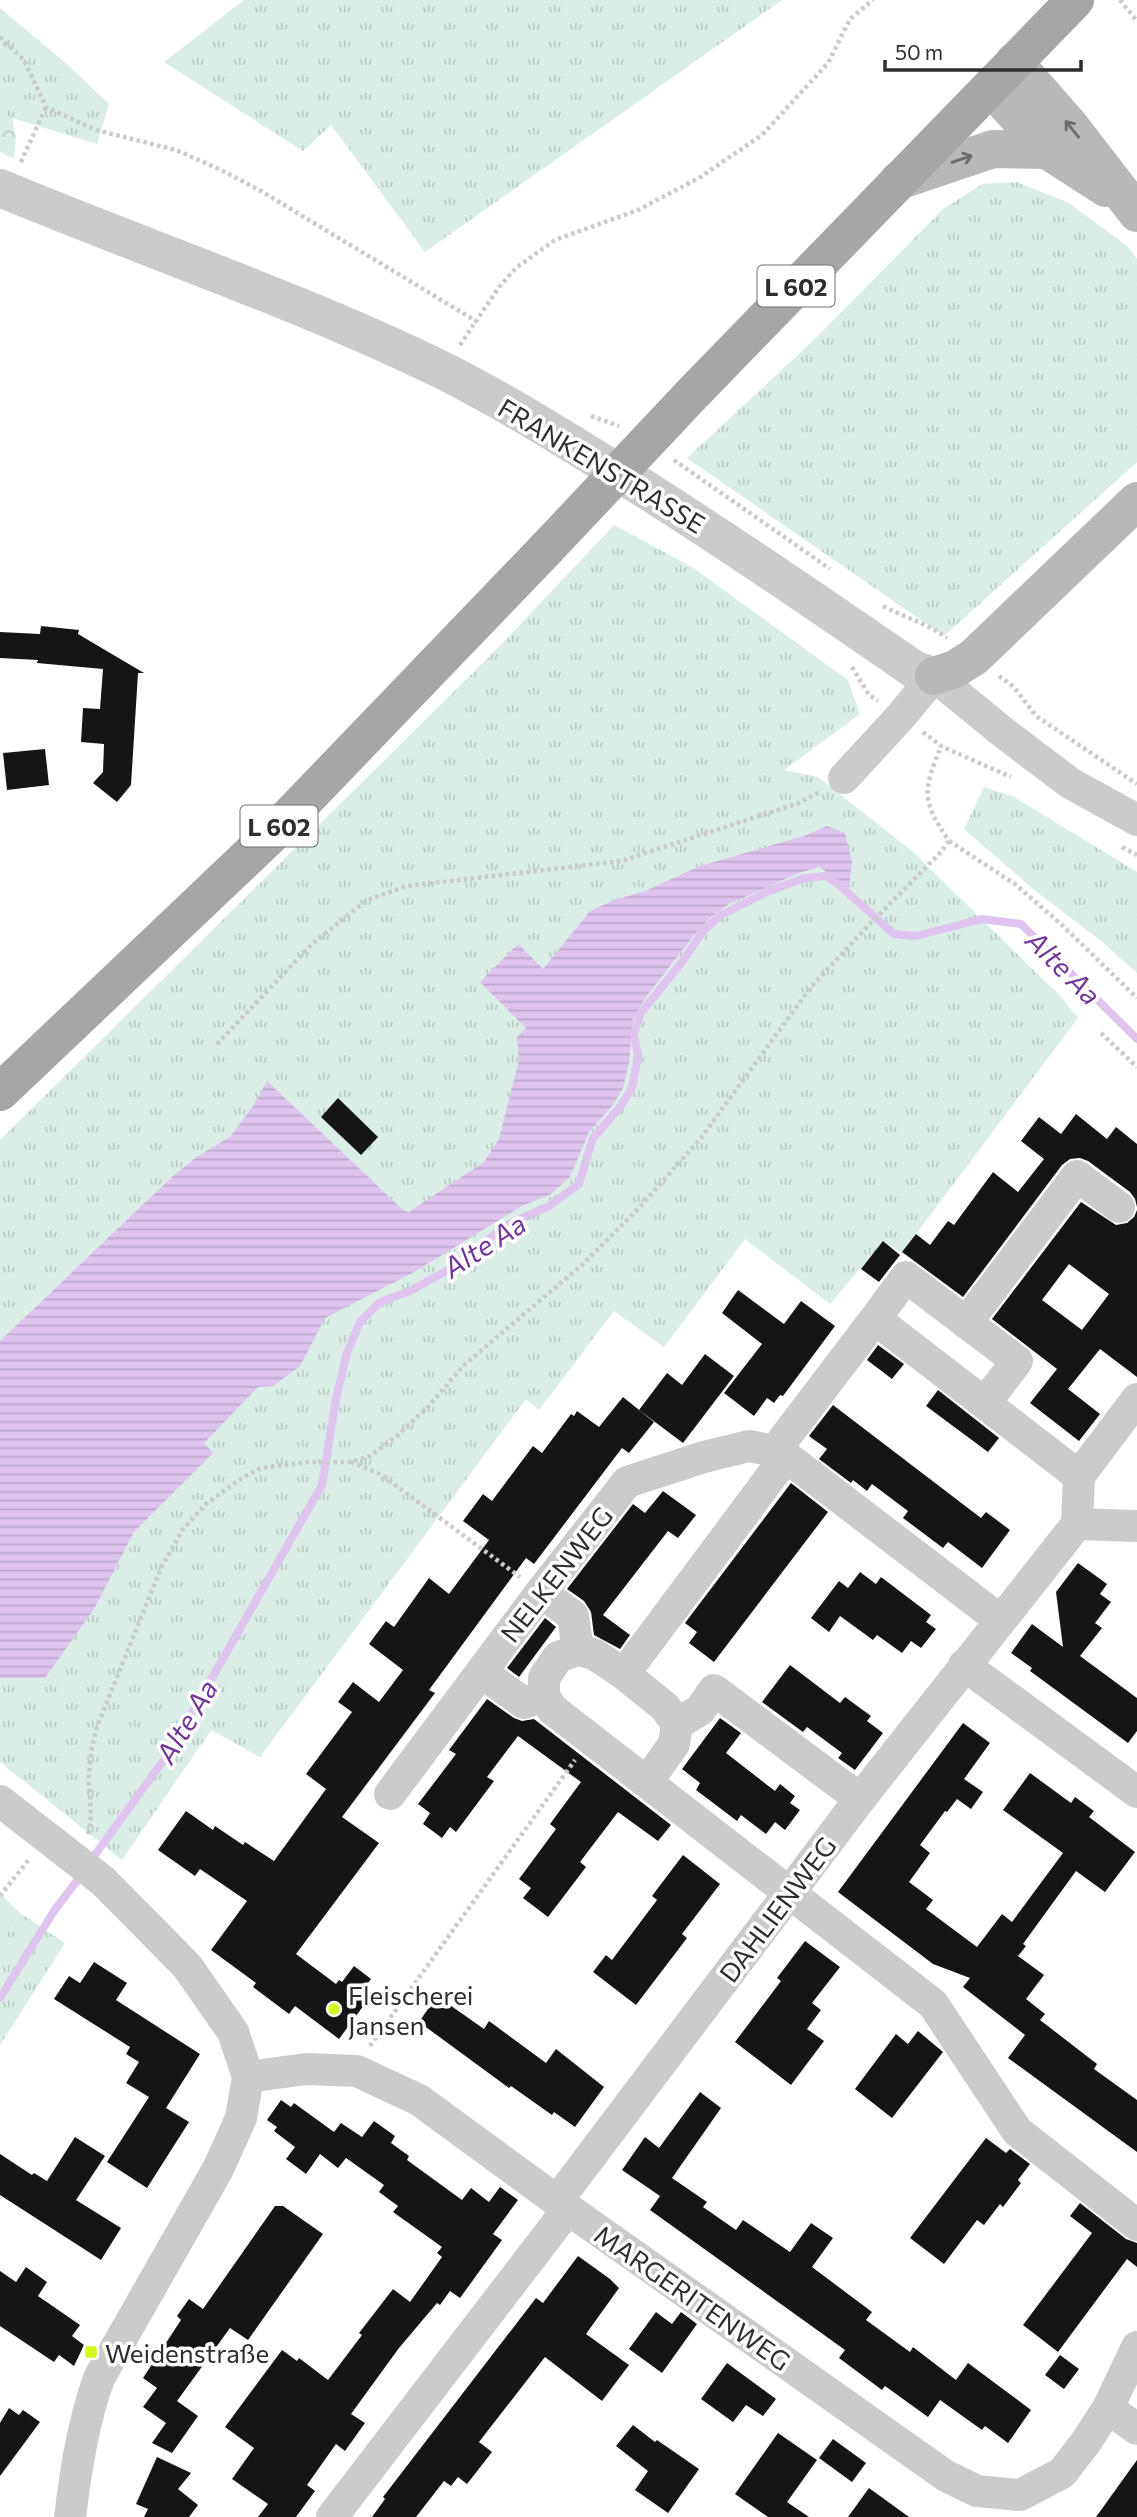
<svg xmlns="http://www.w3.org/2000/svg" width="1137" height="2517" font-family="Commissioner,sans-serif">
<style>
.grass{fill:url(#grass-tufts)}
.forest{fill:url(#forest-crowns)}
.pitch{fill:#daede7}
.water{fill:url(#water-rules)}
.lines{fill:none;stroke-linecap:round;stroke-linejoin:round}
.stream{stroke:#dec4ef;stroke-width:8}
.building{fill:#151515;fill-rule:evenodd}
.path{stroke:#cbcbcb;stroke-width:4.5;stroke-dasharray:3.5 3.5;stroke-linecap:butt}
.minor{stroke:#cbcbcb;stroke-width:32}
.tertiary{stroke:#cbcbcb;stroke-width:38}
.secondary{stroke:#b8b8b8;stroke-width:38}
.primary{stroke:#a6a6a6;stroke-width:38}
.primary-bridge{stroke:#a6a6a6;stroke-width:38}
.oneway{stroke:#6c6c6c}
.poi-dot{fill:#d5f61f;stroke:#fff;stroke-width:2.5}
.labels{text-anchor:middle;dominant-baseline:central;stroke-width:7;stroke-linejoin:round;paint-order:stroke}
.shield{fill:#fff;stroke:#6d6d6d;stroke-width:2}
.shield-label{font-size:24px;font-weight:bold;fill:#2e2e2e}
.street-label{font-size:26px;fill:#2e2e2e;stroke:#fff}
.poi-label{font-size:26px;fill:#2e2e2e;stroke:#fff;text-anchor:start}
.water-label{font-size:28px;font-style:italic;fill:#713498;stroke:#fff}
</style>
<defs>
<pattern id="grass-tufts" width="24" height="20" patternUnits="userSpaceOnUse" patternTransform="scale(1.75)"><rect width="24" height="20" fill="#daede7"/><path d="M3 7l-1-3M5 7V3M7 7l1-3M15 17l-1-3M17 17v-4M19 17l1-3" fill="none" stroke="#bbccc6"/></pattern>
<pattern id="forest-crowns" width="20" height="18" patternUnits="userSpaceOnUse" patternTransform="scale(1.75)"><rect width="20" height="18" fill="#daede7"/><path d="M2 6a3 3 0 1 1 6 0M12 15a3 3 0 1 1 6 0" fill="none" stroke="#bbccc6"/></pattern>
<pattern id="water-rules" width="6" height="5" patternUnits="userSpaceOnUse" patternTransform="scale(1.75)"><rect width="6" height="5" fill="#dec4ef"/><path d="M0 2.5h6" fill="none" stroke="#bfa9cd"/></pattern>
</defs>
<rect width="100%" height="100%" fill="#fff"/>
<!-- grass -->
<g class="grass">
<path d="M 244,0 L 782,0 L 425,252 L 331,125 L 303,151 L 164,62 Z"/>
<path d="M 0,8 L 67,64 L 109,104 L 97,144 L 12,118 L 16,137 L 14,158 L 0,152 Z"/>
<path d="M 1017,182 L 1069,203 L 1127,246 L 1137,259 L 1137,462 L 944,636 L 687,458 L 817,337 L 943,209 L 982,184 Z"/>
<path d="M 614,525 L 692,567 L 848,680 L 860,714 L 784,770 L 818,777 L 912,851 L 1062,998 L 1078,1018 L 902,1253 L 884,1241 L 830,1304 L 745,1239 L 664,1347 L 614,1311 L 539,1410 L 526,1399 L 260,1757 L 211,1730 L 122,1860 L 0,1762 L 0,1140 L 500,646 Z"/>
<path d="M 984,787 L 1014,797 L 1137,872 L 1137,973 L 1101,941 L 1033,889 L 964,829 Z"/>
<path d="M 20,1913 L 65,1943 L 0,2045 L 0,1946 Z"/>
</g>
<!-- forest -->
<path class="forest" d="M 0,105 C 15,120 17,137 14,158 L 0,152 Z"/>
<!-- pitch -->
<path class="pitch" d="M 0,1893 L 20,1913 L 0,1946 Z"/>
<!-- water -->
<path class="water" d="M 827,826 L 845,833 L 852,862 L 849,888 L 819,867 L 799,873 L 729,904 L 711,917 L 695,934 L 646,997 L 633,1019 L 629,1063 L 623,1088 L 613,1105 L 589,1132 L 570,1177 L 551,1194 L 522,1206 L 414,1272 L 325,1318 L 300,1366 L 273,1386 L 258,1387 L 204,1443 L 213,1453 L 134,1532 L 94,1609 L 45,1678 L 0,1678 L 0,1341 L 173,1176 L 198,1156 L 230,1137 L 253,1106 L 267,1081 L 403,1210 L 409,1212 L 484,1162 L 499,1139 L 519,1060 L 517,1037 L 526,1028 L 480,982 L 518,944 L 543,969 L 590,911 L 615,900 L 645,891 L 700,866 L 804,836 Z"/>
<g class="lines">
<!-- stream -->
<g class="stream">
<path d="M 89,1863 L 169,1753 L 322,1485 L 336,1399 L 347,1353 L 360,1322 L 380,1302 L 410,1291 L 446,1271 L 509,1224 L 549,1206 L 579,1184 L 593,1138 L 620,1107 L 632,1088 L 638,1056 L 634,1034 L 640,1014 L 682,962 L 703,931 L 721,915 L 769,891 L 805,878 L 826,876 L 839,885 L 894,934 L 916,936 L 982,919 L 1021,924 L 1137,1039"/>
<path d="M 0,1998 L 54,1911 L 82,1874"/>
</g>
</g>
<!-- building -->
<g class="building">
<path d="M 41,626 L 79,630 L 78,634 L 144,673 L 138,673 L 131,785 L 117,802 L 93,783 L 103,772 L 104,744 L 81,742 L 83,708 L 100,709 L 103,669 L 37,663 L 38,660 L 0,658 L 0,632 L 40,634 Z"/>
<path d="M 45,749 L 49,785 L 7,790 L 3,753 Z"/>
<path d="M 338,1098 L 378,1137 L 361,1155 L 321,1117 Z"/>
<path d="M 1076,1114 L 1107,1139 L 1116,1127 L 1137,1144 L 1137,1207 L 1135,1199 L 1130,1192 L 1088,1161 L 1080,1158 L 1070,1159 L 1062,1165 L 963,1297 L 902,1252 L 916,1234 L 930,1245 L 948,1221 L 954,1225 L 993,1172 L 1018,1192 L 1044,1159 L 1021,1141 L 1039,1117 L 1061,1134 Z"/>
<path d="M 1081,1202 L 1116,1225 L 1127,1223 L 1134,1217 L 1137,1210 L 1137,1377 L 1100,1349 L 1068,1389 L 1100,1414 L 1079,1441 L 1030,1403 L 1057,1369 L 992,1319 ZM 1069,1264 L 1109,1294 L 1082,1330 L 1042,1300 Z"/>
<path d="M 883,1241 L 900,1255 L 879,1282 L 861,1269 Z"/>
<path d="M 738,1290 L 784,1324 L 801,1301 L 835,1326 L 783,1396 L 780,1395 L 774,1403 L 767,1398 L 754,1416 L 724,1393 L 762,1344 L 722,1313 Z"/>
<path d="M 878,1345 L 904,1364 L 892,1379 L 867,1360 Z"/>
<path d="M 705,1354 L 734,1376 L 683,1443 L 639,1410 L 667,1373 L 682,1385 Z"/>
<path d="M 938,1390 L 999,1438 L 988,1452 L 926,1406 Z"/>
<path d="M 623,1397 L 654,1422 L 629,1453 L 622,1448 L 534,1564 L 526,1558 L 429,1690 L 435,1693 L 342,1817 L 379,1843 L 296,1954 L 336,1984 L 339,1980 L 342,1982 L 354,1966 L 371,1979 L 359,1995 L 367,2001 L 339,2039 L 295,2006 L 289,2014 L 253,1987 L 256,1983 L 211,1950 L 247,1901 L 200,1869 L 195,1876 L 158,1850 L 186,1811 L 213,1830 L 215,1826 L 243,1845 L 245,1842 L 274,1861 L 326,1789 L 306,1774 L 352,1712 L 338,1702 L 353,1682 L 379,1702 L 403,1670 L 369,1644 L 386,1621 L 394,1627 L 429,1578 L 449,1594 L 489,1540 L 463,1521 L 483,1494 L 492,1501 L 533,1446 L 542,1453 L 571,1414 L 574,1416 L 577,1411 L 599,1427 Z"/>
<path d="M 833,1405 L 981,1518 L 986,1512 L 1010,1530 L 982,1568 L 948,1542 L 943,1548 L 903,1518 L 908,1511 L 872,1484 L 867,1491 L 853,1480 L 851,1483 L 819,1459 L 827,1449 L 809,1436 Z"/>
<path d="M 791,1483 L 828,1512 L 714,1662 L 689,1643 L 697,1632 L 685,1623 Z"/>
<path d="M 663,1491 L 696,1515 L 678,1538 L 668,1531 L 603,1615 L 630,1635 L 620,1649 L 594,1635 L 591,1612 L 584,1601 L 567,1589 L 633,1504 L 645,1513 Z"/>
<path d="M 1078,1563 L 1107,1584 L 1100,1594 L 1111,1602 L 1095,1623 L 1102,1628 L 1080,1656 L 1137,1698 L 1137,1731 L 1128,1743 L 1030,1671 L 1032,1668 L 1011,1653 L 1032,1624 L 1063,1647 L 1056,1592 Z"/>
<path d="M 860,1572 L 876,1584 L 881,1577 L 931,1615 L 926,1622 L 936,1629 L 921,1648 L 911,1641 L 902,1653 L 877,1635 L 873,1640 L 840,1616 L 829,1632 L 811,1618 L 839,1581 L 848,1588 Z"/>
<path d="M 545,1618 L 556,1627 L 519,1677 L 507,1668 Z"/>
<path d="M 790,1665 L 840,1703 L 845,1697 L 871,1716 L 867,1721 L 883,1733 L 855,1770 L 838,1758 L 842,1753 L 807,1727 L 803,1732 L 762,1702 Z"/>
<path d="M 487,1699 L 514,1718 L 522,1721 L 534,1719 L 671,1825 L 658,1841 L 618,1812 L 580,1862 L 586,1867 L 548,1917 L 523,1898 L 531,1888 L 519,1879 L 556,1829 L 550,1824 L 581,1782 L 518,1736 L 487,1777 L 494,1781 L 456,1832 L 450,1827 L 442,1838 L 423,1824 L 430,1813 L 418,1804 L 456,1754 L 449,1750 Z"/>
<path d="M 720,1718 L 741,1733 L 726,1753 L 775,1791 L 780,1784 L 795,1796 L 790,1803 L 800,1810 L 785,1830 L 775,1822 L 766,1834 L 741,1815 L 737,1821 L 696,1790 L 700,1783 L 682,1769 Z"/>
<path d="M 963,1723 L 990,1743 L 964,1779 L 983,1792 L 971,1809 L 957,1799 L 947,1812 L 945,1811 L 920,1845 L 930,1853 L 909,1882 L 933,1900 L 926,1909 L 977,1947 L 1002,1914 L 1012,1922 L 1063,1853 L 1003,1810 L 1030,1773 L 1071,1803 L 1075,1797 L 1094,1811 L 1089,1817 L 1135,1852 L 1105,1892 L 1076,1871 L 1023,1944 L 1026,1946 L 1018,1956 L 1044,1975 L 1026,1999 L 1045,2014 L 1040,2020 L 1097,2064 L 1094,2069 L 1137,2100 L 1137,2152 L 1008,2058 L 1025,2035 L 963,1987 L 970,1978 L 933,1964 L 838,1892 Z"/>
<path d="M 683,1855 L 720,1884 L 682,1934 L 687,1938 L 636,2005 L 593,1972 L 606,1955 L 612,1960 L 657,1900 L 652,1896 Z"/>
<path d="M 805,1941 L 840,1967 L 812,2003 L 821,2010 L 807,2029 L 824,2041 L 791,2085 L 735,2042 L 781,1981 L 777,1978 Z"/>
<path d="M 94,1962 L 127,1983 L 116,2000 L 200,2054 L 166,2108 L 189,2122 L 147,2188 L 107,2162 L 149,2097 L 126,2083 L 139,2062 L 126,2054 L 130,2047 L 54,1999 L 69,1976 L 80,1983 Z"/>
<path d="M 437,1996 L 484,2029 L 489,2021 L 546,2063 L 556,2049 L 604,2087 L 575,2127 L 554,2112 L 552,2115 L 511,2086 L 509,2088 L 419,2022 Z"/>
<path d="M 918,2031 L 943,2052 L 892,2118 L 855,2089 L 896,2034 L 908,2044 Z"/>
<path d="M 700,2092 L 721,2108 L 672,2178 L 707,2202 L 703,2207 L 736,2230 L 743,2220 L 790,2252 L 811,2223 L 833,2238 L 812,2267 L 872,2312 L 866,2320 L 910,2352 L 913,2347 L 956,2380 L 968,2363 L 1031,2410 L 1008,2443 L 985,2426 L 982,2430 L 940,2400 L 928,2417 L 885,2386 L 882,2390 L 839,2358 L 845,2350 L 650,2210 L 660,2196 L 622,2170 L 645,2137 L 659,2148 Z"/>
<path d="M 281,2100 L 291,2107 L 294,2103 L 334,2132 L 341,2123 L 362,2137 L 374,2121 L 395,2136 L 391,2143 L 409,2156 L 407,2160 L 462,2200 L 471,2188 L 489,2202 L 500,2187 L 518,2200 L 493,2234 L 502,2240 L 460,2298 L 450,2291 L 440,2305 L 437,2303 L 399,2348 L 351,2414 L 365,2423 L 345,2451 L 336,2444 L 307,2485 L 315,2491 L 296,2517 L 258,2517 L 268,2504 L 232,2479 L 254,2448 L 225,2427 L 282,2350 L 297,2361 L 299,2358 L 328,2380 L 362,2335 L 359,2333 L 393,2289 L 410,2302 L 442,2257 L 437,2253 L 442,2247 L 393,2212 L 398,2206 L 379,2192 L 384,2185 L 346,2158 L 338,2168 L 320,2154 L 306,2174 L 286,2159 L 295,2147 L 274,2131 L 277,2127 L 267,2120 Z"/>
<path d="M 75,2137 L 105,2156 L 76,2200 L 121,2228 L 101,2260 L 0,2195 L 0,2154 L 32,2175 L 34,2173 L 47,2181 Z"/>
<path d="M 986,2138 L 1006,2153 L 1010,2149 L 1030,2164 L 1018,2180 L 1021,2183 L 1003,2207 L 1000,2204 L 984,2225 L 977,2220 L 944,2264 L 910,2238 Z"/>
<path d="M 1080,2203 L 1126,2239 L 1137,2243 L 1137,2267 L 1127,2259 L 1058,2352 L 1023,2325 L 1092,2233 L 1070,2216 Z"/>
<path d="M 275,2206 L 283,2206 L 323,2234 L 248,2340 L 230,2328 L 177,2401 L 198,2416 L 172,2453 L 152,2443 L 166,2423 L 143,2407 L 157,2388 L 143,2378 L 181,2320 L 177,2316 L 189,2299 L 203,2309 Z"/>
<path d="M 578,2256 L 610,2279 L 619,2288 L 586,2334 L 629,2365 L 602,2401 L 545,2357 L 479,2442 L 492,2452 L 467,2484 L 458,2477 L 451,2486 L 444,2481 L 416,2517 L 372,2517 L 385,2499 L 383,2497 L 536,2298 L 543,2303 Z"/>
<path d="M 26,2267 L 47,2282 L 38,2296 L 80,2325 L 72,2336 L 84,2345 L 74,2366 L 59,2355 L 54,2362 L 0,2326 L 0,2271 L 16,2282 Z"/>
<path d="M 656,2312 L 672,2324 L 681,2312 L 697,2324 L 662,2373 L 629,2349 Z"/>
<path d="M 1060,2355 L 1079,2369 L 1064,2389 L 1045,2375 Z"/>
<path d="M 727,2363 L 776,2399 L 763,2416 L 746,2405 L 733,2422 L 701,2399 Z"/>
<path d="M 9,2408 L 19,2415 L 23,2410 L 40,2422 L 0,2476 L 0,2423 Z"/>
<path d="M 633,2425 L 655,2442 L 657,2440 L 699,2469 L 668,2513 L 635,2490 L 648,2471 L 616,2446 Z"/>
<path d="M 778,2433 L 817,2460 L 787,2502 L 809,2517 L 768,2517 L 735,2494 Z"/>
<path d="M 833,2439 L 866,2463 L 852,2482 L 819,2458 Z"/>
<path d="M 157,2457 L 191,2473 L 178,2489 L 198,2505 L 189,2517 L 144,2517 L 148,2509 L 136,2504 Z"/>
<path d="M 1137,2460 L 1137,2517 L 1096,2517 Z"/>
<path d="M 869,2488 L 909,2517 L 848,2517 Z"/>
</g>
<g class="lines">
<!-- path -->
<g class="path">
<path d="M 1120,0 L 1137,21"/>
<path d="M 0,37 L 24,60 L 46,107 L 96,130 L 176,150 L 219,169 L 261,191 L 476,321 L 500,286 L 516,268 L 555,240 L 638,210 L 699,178 L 762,135 L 828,63 L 850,19 L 873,0"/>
<path d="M 21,162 L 46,107"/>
<path d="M 460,345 L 476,321"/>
<path d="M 591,416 L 619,426"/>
<path d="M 674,460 L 830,569"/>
<path d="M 883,606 C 905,618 927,623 947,638"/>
<path d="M 852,667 L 869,695 L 878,701"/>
<path d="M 999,676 L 1014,687 L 1036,716 L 1137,784"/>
<path d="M 923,732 L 941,746 L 1011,777"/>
<path d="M 949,841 L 1015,884 L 1062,925 L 1137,998"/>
<path d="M 1122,847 L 1137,855"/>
<path d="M 1101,1033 L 1137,1067"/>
<path d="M 217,1044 L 311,945 L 367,900 L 407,886 L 621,861 L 799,803 L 821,791"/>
<path d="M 351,1462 L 380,1474 L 520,1577"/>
<path d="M 88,1834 C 93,1817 90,1802 89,1785 C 88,1764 92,1744 98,1724 L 161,1568 L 183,1529 L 206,1504 L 242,1478 L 261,1468 L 309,1462 L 351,1462 L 370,1456 L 398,1435 L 427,1408 L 464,1365 L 583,1264 L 639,1208 L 701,1138 L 811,987 L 865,929 L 941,852 L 949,841 C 921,800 923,791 941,746"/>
<path d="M 0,1896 L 30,1858"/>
<path d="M 370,2046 L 575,1760"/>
</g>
<!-- minor -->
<g class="minor">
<path d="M 844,778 L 902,715 L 934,676 L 1004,733 L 1070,783 L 1137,820"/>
<path d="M 966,1323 L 1077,1176 L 1119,1207"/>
<path d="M 985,1403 L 1017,1361 L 906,1277 L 875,1319 L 1079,1476"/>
<path d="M 1077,1524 L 1137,1526"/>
<path d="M 541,1592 L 573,1616 L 578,1650"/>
<path d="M 964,1665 L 1137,1792"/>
<path d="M 481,1672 L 524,1703 L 544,1696"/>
<path d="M 624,1674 L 776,1470 L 783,1440 L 875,1319"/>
<path d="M 677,1724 L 700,1710 L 714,1690 L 860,1799"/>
<path d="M 647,1782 L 674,1744 L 677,1724 L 665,1707 L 624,1674 L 594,1654 L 578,1650 L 558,1657 L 544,1678 L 544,1696 L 552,1709 L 933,2004 L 1017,2131 L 1137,2225"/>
<path d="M 390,1794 L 541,1592 L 627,1482 L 704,1457 L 749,1446 L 780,1452 L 1000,1620"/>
<path d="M 0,1801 L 103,1881 L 187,1966 L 233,2032 L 248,2077 L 241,2118 L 218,2169 L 99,2378 C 83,2423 76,2469 70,2517"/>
<path d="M 248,2077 L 306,2069 L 357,2071 L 419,2100 L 568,2209 L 946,2476 L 977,2491 L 1020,2495 L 1062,2473 L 1086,2442 L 1108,2408 L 1137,2347"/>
<path d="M 557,2201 L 860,1799 L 1077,1524 L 1079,1476 L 1137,1399"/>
<path d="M 1108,2408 L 1137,2429"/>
<path d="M 332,2517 L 568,2209"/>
</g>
<!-- tertiary -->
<path class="tertiary" d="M 0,188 C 149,250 301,301 446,372 C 507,403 566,440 624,476 C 723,538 819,604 915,670 L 934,676"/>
<!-- secondary -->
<g class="secondary">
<path d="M 1014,62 L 1070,126 L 1137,213"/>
<path d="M 991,87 L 1047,150 L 1106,188"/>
<path d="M 898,181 L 993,149 L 1047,150"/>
<path d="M 934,676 L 955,669 L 974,657 L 1137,501"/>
</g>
<!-- primary -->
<g class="primary">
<path d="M 695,391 L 1075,0"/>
<path d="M 0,1092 L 275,831 L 547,548"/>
</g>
<!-- primary-bridge -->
<path class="primary-bridge" d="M 547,548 L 695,391"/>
</g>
<!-- one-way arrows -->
<defs><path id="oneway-shaft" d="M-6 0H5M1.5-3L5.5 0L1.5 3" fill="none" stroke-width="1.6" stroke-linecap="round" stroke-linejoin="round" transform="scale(1.75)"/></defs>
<g class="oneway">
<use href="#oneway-shaft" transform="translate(1072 129) rotate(-129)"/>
<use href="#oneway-shaft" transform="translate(962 159) rotate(-19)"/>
</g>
<!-- markers -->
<g class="poi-dot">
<circle cx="334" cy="2009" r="7"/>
<rect x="84" y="2345" width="14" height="14" rx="3.5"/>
</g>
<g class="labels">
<!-- shield labels -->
<g class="shield">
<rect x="757.5" y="265.5" width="77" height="41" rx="5"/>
<rect x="240.5" y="805.5" width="77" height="41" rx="5"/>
</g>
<g class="shield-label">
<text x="796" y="286">L 602</text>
<text x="279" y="826">L 602</text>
</g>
<!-- street labels -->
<g class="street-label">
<text transform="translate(602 465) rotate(31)">FRANKENSTRASSE</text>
<text transform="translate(556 1574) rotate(-52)">NELKENWEG</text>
<text transform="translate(777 1909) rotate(-53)">DAHLIENWEG</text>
<text transform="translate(693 2297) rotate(35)">MARGERITENWEG</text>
</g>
<!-- poi labels -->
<g class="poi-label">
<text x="348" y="1994">Fleischerei<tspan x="348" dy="30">Jansen</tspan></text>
<text x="105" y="2352">Weidenstraße</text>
</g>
<!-- water labels -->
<g class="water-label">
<text transform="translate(1064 967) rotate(45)">Alte Aa</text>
<text transform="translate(484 1245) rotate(-33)">Alte Aa</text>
<text transform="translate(186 1721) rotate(-59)">Alte Aa</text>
</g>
</g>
<!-- scale -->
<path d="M885 60v10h196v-10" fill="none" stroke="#2e2e2e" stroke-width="3.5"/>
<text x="895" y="60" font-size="21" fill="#2e2e2e" stroke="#ffffff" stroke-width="5" paint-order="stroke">50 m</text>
</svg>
